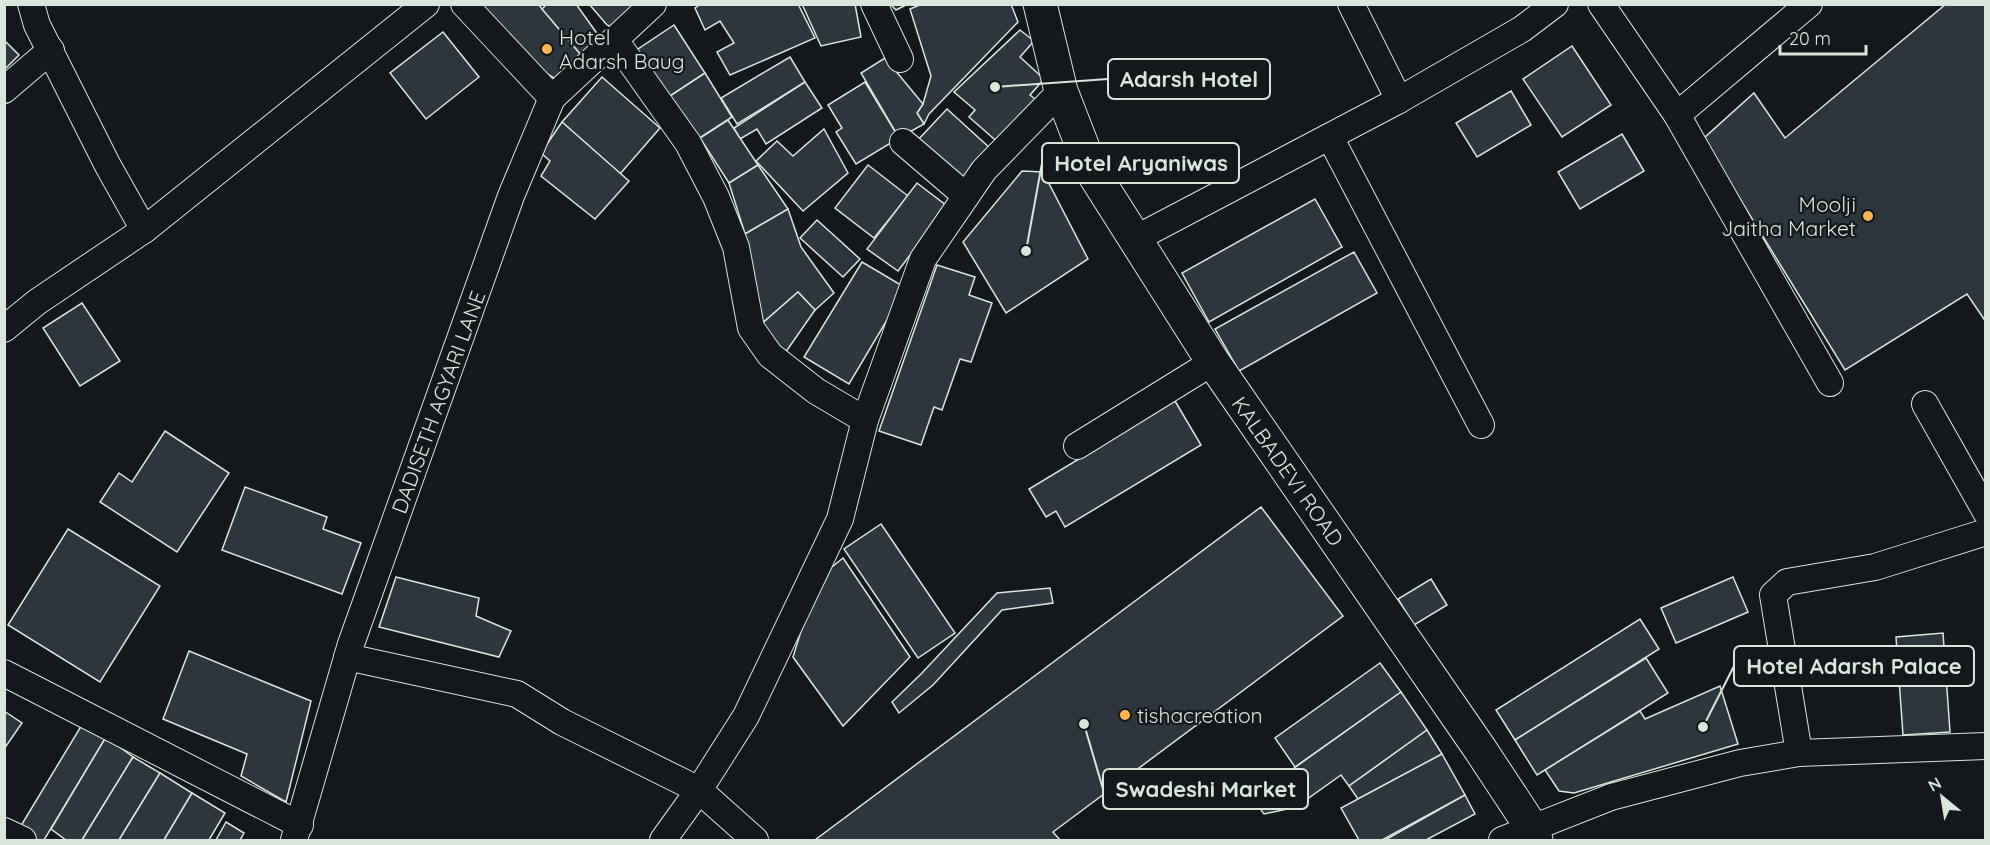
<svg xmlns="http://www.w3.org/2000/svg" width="1990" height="845" font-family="Quicksand,sans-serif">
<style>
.building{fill:#2c363c;stroke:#d8e6dc;stroke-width:1.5}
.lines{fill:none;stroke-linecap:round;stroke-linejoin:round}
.minor-casing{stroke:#d8e6dc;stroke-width:28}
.secondary-casing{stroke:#d8e6dc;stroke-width:35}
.minor{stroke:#14181c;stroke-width:26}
.secondary{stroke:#14181c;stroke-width:33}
.poi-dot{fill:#ffb74d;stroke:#14181c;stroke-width:2}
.labels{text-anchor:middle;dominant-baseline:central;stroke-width:4.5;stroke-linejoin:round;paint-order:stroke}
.poi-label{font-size:21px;fill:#d8e6dc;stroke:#14181c;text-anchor:start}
.street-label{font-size:21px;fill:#d8e6dc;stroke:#14181c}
.leader{fill:none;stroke:#d8e6dc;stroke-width:2}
.callout-dot{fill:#d8e6dc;stroke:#14181c;stroke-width:2}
.callout{fill:#14181c;stroke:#d8e6dc;stroke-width:2}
.callout-label{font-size:22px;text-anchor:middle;font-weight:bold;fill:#d8e6dc}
</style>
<rect width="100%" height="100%" fill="#14181c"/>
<!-- building -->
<g class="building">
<path d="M 480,4 L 538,4 L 582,56 L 559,81 L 544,72 Z"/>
<path d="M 547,4 L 576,4 L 601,39 L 582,56 L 542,9 Z"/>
<path d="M 589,4 L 631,4 L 634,7 L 616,29 L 607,25 Z"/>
<path d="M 701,4 L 798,4 L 815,38 L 730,75 L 717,52 L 734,43 L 720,21 L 705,30 L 695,8 Z"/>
<path d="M 802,4 L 855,4 L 861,37 L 821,46 Z"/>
<path d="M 890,4 L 908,4 L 896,10 Z"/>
<path d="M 922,4 L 1011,4 L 1018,22 L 929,114 L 924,124 L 917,113 L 923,104 L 931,76 L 910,9 Z"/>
<path d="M 1946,4 L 1986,4 L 1986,322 L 1967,294 L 1845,370 L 1703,139 L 1754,93 L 1785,138 Z"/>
<path d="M 674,25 L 705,73 L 667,98 L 635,51 Z"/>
<path d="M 1020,30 L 1034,41 L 1020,57 L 1044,79 L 1030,95 L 1040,103 L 1001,145 L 969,117 L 975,110 L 954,92 Z"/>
<path d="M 443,32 L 479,77 L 426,119 L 390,73 Z"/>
<path d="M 4,40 L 19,55 L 4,70 Z"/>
<path d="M 1572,46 L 1611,105 L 1562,137 L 1523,79 Z"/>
<path d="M 790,57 L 805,82 L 737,124 L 721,98 Z"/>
<path d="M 885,58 L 923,104 L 917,113 L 924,124 L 899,138 L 861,73 Z"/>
<path d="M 705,73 L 732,117 L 695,141 L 667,98 Z"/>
<path d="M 602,77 L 660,128 L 620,174 L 562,122 Z"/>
<path d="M 805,82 L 822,108 L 766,144 L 757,129 L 740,139 L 734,128 Z"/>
<path d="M 865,82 L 899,138 L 856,164 L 836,132 L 842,128 L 828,105 Z"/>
<path d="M 1511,91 L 1531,125 L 1477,157 L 1456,123 Z"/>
<path d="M 947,109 L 991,149 L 960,183 L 916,142 Z"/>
<path d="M 728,120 L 758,165 L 729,183 L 700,138 Z"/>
<path d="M 562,122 L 629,181 L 595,219 L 541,176 L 550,161 L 541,153 Z"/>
<path d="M 824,129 L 848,173 L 803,211 L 756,161 L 777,141 L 793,156 Z"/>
<path d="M 1622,134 L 1644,171 L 1580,209 L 1558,172 Z"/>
<path d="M 758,165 L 788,209 L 745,234 L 729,183 Z"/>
<path d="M 868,165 L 908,196 L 874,238 L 835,208 Z"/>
<path d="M 1022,171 L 1043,172 L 1088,259 L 1006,313 L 963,242 Z"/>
<path d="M 917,183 L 947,206 L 898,271 L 867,249 Z"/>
<path d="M 1315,199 L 1342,247 L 1209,322 L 1182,273 Z"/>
<path d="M 788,209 L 801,247 L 834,293 L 815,310 L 798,292 L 759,326 L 745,234 Z"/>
<path d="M 817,220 L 860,259 L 843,277 L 800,238 Z"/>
<path d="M 1354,252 L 1377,293 L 1239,371 L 1215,329 Z"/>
<path d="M 862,262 L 906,288 L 849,384 L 804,357 Z"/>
<path d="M 937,265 L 975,277 L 969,295 L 992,303 L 971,362 L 960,359 L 942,410 L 934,407 L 921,445 L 879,431 Z"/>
<path d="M 798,292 L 815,310 L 783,356 L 759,326 Z"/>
<path d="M 82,303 L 120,361 L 80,386 L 43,328 Z"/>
<path d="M 1175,401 L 1201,445 L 1065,527 L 1056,511 L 1046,517 L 1029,489 Z"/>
<path d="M 165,431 L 229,473 L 177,552 L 100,502 L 119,473 L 132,482 Z"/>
<path d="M 245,487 L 327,517 L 323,529 L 361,543 L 342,594 L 222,550 Z"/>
<path d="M 1261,507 L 1343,616 L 1053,832 L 1060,840 L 815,840 Z"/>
<path d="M 881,524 L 955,633 L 918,658 L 844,549 Z"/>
<path d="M 68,529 L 160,586 L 100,682 L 8,625 Z"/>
<path d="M 843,558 L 910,657 L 843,726 L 793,657 L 817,579 Z"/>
<path d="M 396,577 L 479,598 L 476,616 L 511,631 L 499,657 L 379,627 Z"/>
<path d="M 1733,577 L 1748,612 L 1676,643 L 1661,608 Z"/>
<path d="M 1431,579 L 1447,605 L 1414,625 L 1398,599 Z"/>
<path d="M 1050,588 L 1053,603 L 1002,610 L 933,685 L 899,713 L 892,702 L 921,674 L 997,593 Z"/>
<path d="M 1640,619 L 1659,649 L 1515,740 L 1496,710 Z"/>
<path d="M 1943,633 L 1950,732 L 1903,735 L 1896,637 Z"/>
<path d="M 189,651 L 311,701 L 286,802 L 241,776 L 247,754 L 163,719 Z"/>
<path d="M 1646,658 L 1668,693 L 1537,775 L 1515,740 Z"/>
<path d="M 1380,663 L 1401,692 L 1295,767 L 1275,738 Z"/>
<path d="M 1720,686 L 1738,744 L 1574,793 L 1559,791 L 1545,770 L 1640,711 L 1645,719 Z"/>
<path d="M 1401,692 L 1427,730 L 1349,786 L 1341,775 L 1296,807 L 1264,814 L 1252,798 Z"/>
<path d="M 4,711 L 22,723 L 4,749 Z"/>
<path d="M 83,723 L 106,737 L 44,840 L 38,840 L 19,829 Z"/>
<path d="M 1427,730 L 1442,754 L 1358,799 L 1349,786 Z"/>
<path d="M 106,737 L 133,757 L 82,840 L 66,840 L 51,829 Z"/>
<path d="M 1442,754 L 1465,795 L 1382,840 L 1359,840 L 1341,808 Z"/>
<path d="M 133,757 L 160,773 L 119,840 L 82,840 Z"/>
<path d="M 160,773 L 192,793 L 164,840 L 119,840 Z"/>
<path d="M 192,793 L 225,813 L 209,840 L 164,840 Z"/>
<path d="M 1465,795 L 1475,814 L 1426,840 L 1385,840 Z"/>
<path d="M 226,822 L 244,833 L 240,840 L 216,840 Z"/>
</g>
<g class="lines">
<defs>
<g id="minor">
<path d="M 31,4 L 37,25 L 107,164 L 144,230"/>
<path d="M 464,4 L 552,98"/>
<path d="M 874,4 L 900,59"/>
<path d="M 1351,4 L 1399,100"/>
<path d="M 1601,4 L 1677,115 L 1830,383"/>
<path d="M 615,40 L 688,143 L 716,197 L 736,247 L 751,328 L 770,355 L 816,391 L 865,420"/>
<path d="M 4,90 L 51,50"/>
<path d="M 1677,115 L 1809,4"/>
<path d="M 1330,137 L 1481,425"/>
<path d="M 903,142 L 966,196"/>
<path d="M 1135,239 L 1399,100 L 1522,29 L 1555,4"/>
<path d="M 4,329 L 37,302 L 144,230 L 426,4"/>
<path d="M 1925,404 L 1986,512"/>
<path d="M 1077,446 L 1213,362"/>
<path d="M 347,657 L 517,694 L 562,722 L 699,790 L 755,840"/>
<path d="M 4,673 L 300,825"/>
<path d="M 1799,753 L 1773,595 L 1787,582 L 1875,567 L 1986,532"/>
<path d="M 4,831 L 23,840"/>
<path d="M 294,840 L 351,644 L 511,196 L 552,98 L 653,4"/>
<path d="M 663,840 L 699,790 L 746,716 L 840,519 L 865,420 L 923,259 L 984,170 L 1061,91"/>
<path d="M 1502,840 L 1611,797 L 1740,763 L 1799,753 L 1986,746"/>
</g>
<path id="secondary" d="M 1040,4 L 1061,91 L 1092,171 L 1213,362 L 1480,749 L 1532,828 L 1536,840"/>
</defs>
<!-- minor casing -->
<use href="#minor" class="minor-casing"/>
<!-- secondary casing -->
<use href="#secondary" class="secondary-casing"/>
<!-- minor -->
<use href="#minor" class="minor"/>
<!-- secondary -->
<use href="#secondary" class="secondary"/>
</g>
<!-- markers -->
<g class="poi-dot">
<circle cx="547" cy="49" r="6"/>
<circle cx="1868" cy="216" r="6"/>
<circle cx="1125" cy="715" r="6"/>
</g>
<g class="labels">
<!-- poi labels -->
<g class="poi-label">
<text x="559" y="37">Hotel<tspan x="559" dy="24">Adarsh Baug</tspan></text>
<text x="1856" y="204" text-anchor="end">Moolji<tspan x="1856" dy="24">Jaitha Market</tspan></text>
<text x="1137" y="715">tishacreation</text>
</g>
<!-- street labels -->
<g class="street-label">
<text transform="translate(438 402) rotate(-70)">DADISETH AGYARI LANE</text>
<text transform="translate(1288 471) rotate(55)">KALBADEVI ROAD</text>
</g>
</g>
<!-- callouts -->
<path class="leader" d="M995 87L1108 79M1026 251L1042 163M1703 727L1734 666M1084 724L1103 789"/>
<g class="callout-dot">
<circle cx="995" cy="87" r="6"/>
<circle cx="1026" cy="251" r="6"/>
<circle cx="1703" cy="727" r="6"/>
<circle cx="1084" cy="724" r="6"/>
</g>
<g class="callout">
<rect x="1108" y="59" width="162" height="40" rx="6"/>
<rect x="1042" y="143" width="197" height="40" rx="6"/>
<rect x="1734" y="646" width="240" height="40" rx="6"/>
<rect x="1103" y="769" width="205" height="40" rx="6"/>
</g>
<g class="callout-label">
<text x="1189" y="87">Adarsh Hotel</text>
<text x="1141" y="171">Hotel Aryaniwas</text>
<text x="1854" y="674">Hotel Adarsh Palace</text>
<text x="1206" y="797">Swadeshi Market</text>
</g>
<!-- border -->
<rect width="1990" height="845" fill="none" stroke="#d8e6dc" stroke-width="12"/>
<!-- north arrow -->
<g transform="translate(1942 797) rotate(330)" stroke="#14181c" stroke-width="4.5" paint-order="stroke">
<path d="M0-4.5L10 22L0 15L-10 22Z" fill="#d8e6dc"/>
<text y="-9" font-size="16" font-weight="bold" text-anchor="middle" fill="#d8e6dc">N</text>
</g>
<!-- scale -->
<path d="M1780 45v9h86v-9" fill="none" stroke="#d8e6dc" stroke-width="3"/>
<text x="1789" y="45" font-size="18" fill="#d8e6dc" stroke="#14181c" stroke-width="4.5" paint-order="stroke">20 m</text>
</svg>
